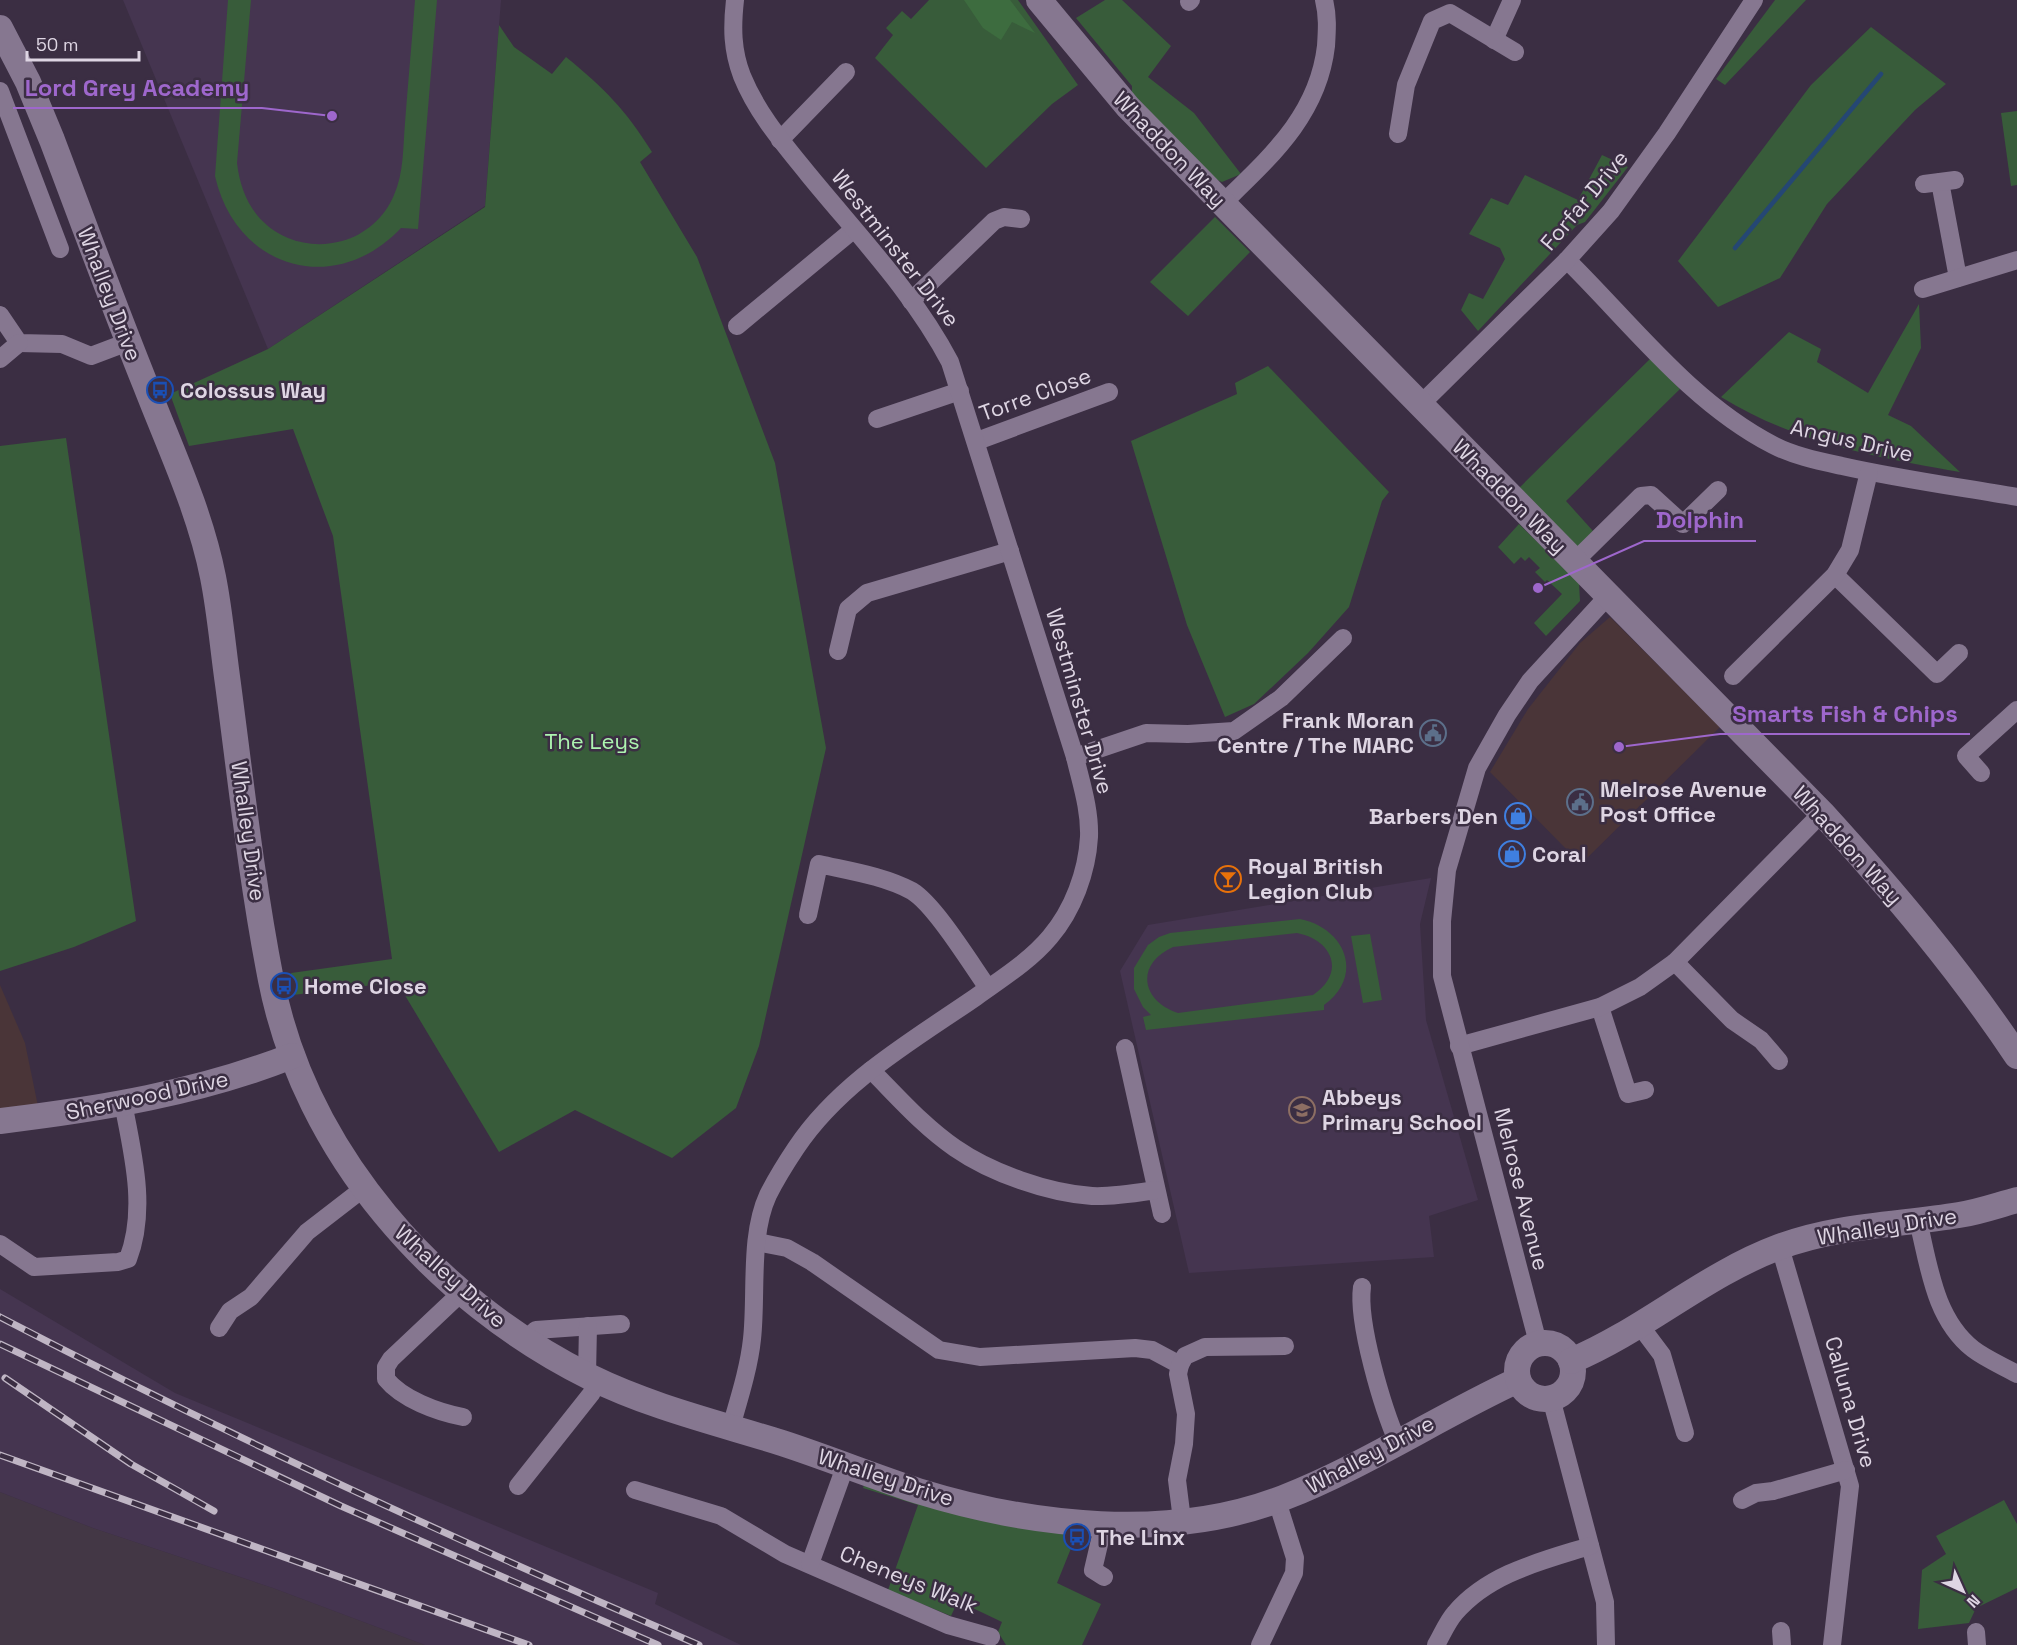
<svg xmlns="http://www.w3.org/2000/svg" width="2017" height="1645" font-family="'Space Grotesk',sans-serif">
<style>
.commercial{fill:#4a3538}
.industrial{fill:#433745}
.built{fill:#453550}
.green{fill:#385c3a;fill-rule:evenodd}
.forest{fill:#3d6c3f}
.lines{fill:none;stroke-linecap:round;stroke-linejoin:round}
.stream{stroke:#254774;stroke-width:4.5}
.street{stroke:#867790;stroke-width:18}
.secondary{stroke:#867790;stroke-width:26}
.rail-casing{stroke:#bfb5c4;stroke-width:7}
.rail{stroke:#3b2e43;stroke-width:4.5;stroke-dasharray:14;stroke-linecap:butt}
.labels{text-anchor:middle;dominant-baseline:central;stroke-width:5;stroke-linejoin:round;paint-order:stroke}
.street-label{font-size:22px;fill:#ded5e3;stroke:#3b2e43}
.poi-label{font-size:22px;font-weight:bold;fill:#ded5e3;stroke:#3b2e43;text-anchor:start}
.park-label{font-size:22px;fill:#adf5b0;stroke:#3b2e43}
.leader{fill:none;stroke:#9e67cc;stroke-width:2}
.callout-dot{fill:#9e67cc;stroke:#3b2e43;stroke-width:2}
.callout-label{font-size:24px;text-anchor:middle;font-weight:bold;fill:#9e67cc;stroke:#3b2e43;stroke-width:5;stroke-linejoin:round;paint-order:stroke}
</style>
<rect width="100%" height="100%" fill="#3b2e43"/>
<!-- commercial -->
<g class="commercial">
<path d="M 1610,617 L 1720,727 L 1581,864 L 1490,772 L 1528,709 L 1580,643 Z"/>
<path d="M 0,985 L 25,1043 L 40,1116 L 0,1116 Z"/>
</g>
<!-- industrial -->
<path class="industrial" d="M 0,1492 L 93,1528 L 273,1588 L 425,1645 L 0,1645 Z"/>
<!-- built -->
<g class="built">
<path d="M 123,0 L 501,0 L 485,206 L 268,349 Z"/>
<path d="M 1431,878 L 1420,924 L 1426,1020 L 1478,1200 L 1429,1216 L 1434,1257 L 1189,1273 L 1120,971 L 1148,925 Z"/>
<path d="M 0,1289 L 175,1393 L 658,1593 L 655,1604 L 741,1645 L 425,1645 L 273,1588 L 93,1528 L 0,1492 Z"/>
</g>
<!-- green -->
<g class="green">
<path d="M 228,0 L 251,0 L 237,163 C 241,197 256,224 288,238 C 305,245 324,246 342,241 C 365,235 385,217 394,195 C 404,173 403,146 405,123 C 408,82 412,41 415,0 L 437,0 L 418,229 L 401,228 C 335,298 236,269 215,176 Z"/>
<path d="M 929,0 L 1018,0 L 1078,85 L 1052,104 L 986,168 L 875,58 L 893,35 L 886,28 L 902,11 L 911,19 Z"/>
<path d="M 1105,0 L 1122,0 L 1171,46 L 1148,77 L 1194,113 L 1241,174 L 1222,182 L 1213,178 L 1132,94 L 1132,86 L 1076,18 Z"/>
<path d="M 1775,0 L 1806,0 L 1725,85 L 1716,79 Z"/>
<path d="M 499,25 L 514,47 L 552,74 L 566,57 C 605,89 625,109 652,152 L 640,162 L 697,257 L 775,463 L 826,748 L 759,1046 L 736,1108 L 672,1158 L 575,1110 L 499,1152 L 397,982 L 293,995 L 291,973 L 392,959 L 333,536 L 293,429 L 189,446 L 170,394 L 268,349 L 485,207 Z"/>
<path d="M 1871,27 L 1946,84 L 1915,110 L 1827,204 L 1780,278 L 1718,307 L 1678,261 L 1811,85 Z"/>
<path d="M 2017,111 L 2017,185 L 2011,186 L 2001,113 Z"/>
<path d="M 1602,155 L 1628,167 L 1585,222 L 1577,225 L 1478,331 L 1461,310 L 1469,293 L 1483,299 L 1505,259 L 1500,248 L 1469,234 L 1491,198 L 1508,205 L 1525,175 L 1578,200 Z"/>
<path d="M 1215,217 L 1250,252 L 1188,316 L 1150,282 Z"/>
<path d="M 1919,304 L 1921,348 L 1888,415 L 1911,426 L 1960,472 C 1875,457 1796,443 1721,397 L 1789,332 L 1821,349 L 1817,362 L 1868,393 Z"/>
<path d="M 1650,359 L 1680,389 L 1566,501 L 1593,531 L 1574,551 L 1516,491 Z"/>
<path d="M 1268,366 L 1389,492 L 1382,501 L 1349,607 L 1308,653 L 1254,704 L 1225,717 L 1187,625 L 1131,441 L 1237,394 L 1235,383 Z"/>
<path d="M 66,438 L 136,921 L 74,947 L 0,971 L 0,446 Z"/>
<path d="M 1519,524 L 1579,583 L 1580,601 L 1546,636 L 1534,623 L 1562,594 L 1547,580 L 1545,582 L 1535,572 L 1540,568 L 1529,557 L 1525,561 L 1521,557 L 1514,564 L 1498,547 Z"/>
<path d="M 1300,919 C 1345,928 1365,975 1324,1005 L 1324,1010 L 1146,1030 L 1143,1017 L 1151,1015 L 1143,1007 L 1134,989 L 1134,968 L 1148,945 L 1159,937 L 1170,933 ZM 1297,933 C 1333,940 1346,973 1313,995 L 1178,1013 C 1141,1001 1135,964 1173,947 Z"/>
<path d="M 1370,934 L 1382,1000 L 1363,1003 L 1351,936 Z"/>
<path d="M 865,1482 L 1078,1531 L 1057,1583 L 1101,1604 L 1082,1645 L 1006,1645 L 998,1632 L 1002,1622 L 958,1601 L 951,1616 L 888,1590 L 918,1505 L 863,1488 Z"/>
<path d="M 2004,1500 L 2017,1524 L 2017,1588 L 1976,1608 L 1969,1623 L 1918,1629 L 1922,1570 L 1946,1554 L 1936,1536 Z"/>
</g>
<!-- forest -->
<path class="forest" d="M 964,0 L 1010,0 L 1035,33 L 1012,22 L 1001,40 L 983,28 Z"/>
<g class="lines">
<!-- stream -->
<path class="stream" d="M 1735,248 L 1881,74"/>
<!-- street -->
<g class="street">
<path d="M 1189,2 L 1191,0"/>
<path d="M 1494,40 L 1512,0"/>
<path d="M 0,91 L 60,249"/>
<path d="M 1398,134 L 1406,85 L 1432,21 L 1450,13 L 1515,52"/>
<path d="M 780,140 L 846,72"/>
<path d="M 1940,182 L 1958,278"/>
<path d="M 1924,184 L 1955,180"/>
<path d="M 1222,204 C 1269,158 1318,116 1326,46 C 1327,30 1328,16 1324,0"/>
<path d="M 1567,260 C 1631,323 1691,403 1773,445 C 1794,456 1819,461 1842,466 C 1900,479 1959,487 2017,497"/>
<path d="M 1923,289 L 2017,260"/>
<path d="M 911,301 L 994,221 L 1004,217 L 1021,219"/>
<path d="M 0,315 L 19,343 L 62,344 L 91,356 L 128,342"/>
<path d="M 737,326 L 853,230"/>
<path d="M 0,359 L 19,343"/>
<path d="M 1420,405 L 1567,260 L 1611,211 L 1667,133 L 1754,0"/>
<path d="M 877,419 L 960,391"/>
<path d="M 977,441 L 1109,392"/>
<path d="M 1574,562 L 1641,496 L 1651,495 L 1683,524 L 1718,490"/>
<path d="M 1835,575 L 1937,674 L 1959,653"/>
<path d="M 838,651 L 848,609 L 867,593 L 1010,551"/>
<path d="M 1733,676 L 1835,575 L 1850,550 L 1869,472"/>
<path d="M 1075,757 L 1146,733 L 1188,734 L 1234,731 L 1281,698 L 1343,638"/>
<path d="M 1981,773 L 1966,756 L 2017,710"/>
<path d="M 808,915 L 819,864 C 850,871 884,876 912,891 C 935,905 971,964 988,988"/>
<path d="M 1675,962 L 1732,1020 L 1761,1040 L 1779,1061"/>
<path d="M 1600,1007 L 1628,1094 L 1645,1090"/>
<path d="M 1459,1046 L 1600,1007 L 1640,987 L 1675,962 L 1822,813"/>
<path d="M 1125,1048 L 1162,1214"/>
<path d="M 871,1070 C 898,1097 923,1126 955,1148 C 991,1173 1048,1193 1092,1196 C 1112,1197 1136,1193 1156,1190"/>
<path d="M 1918,1221 C 1929,1265 1934,1318 1973,1349 C 1986,1359 2003,1366 2017,1374"/>
<path d="M 757,1242 L 787,1248 L 812,1262 L 939,1350 L 980,1357 L 1135,1348 L 1152,1350 L 1180,1365"/>
<path d="M 0,1244 L 34,1267 L 118,1262 L 128,1259 C 147,1210 133,1154 123,1103"/>
<path d="M 1780,1247 L 1850,1486 L 1832,1645"/>
<path d="M 1362,1287 C 1357,1323 1383,1409 1398,1443"/>
<path d="M 462,1292 L 391,1359 L 386,1367 L 386,1379 C 402,1399 437,1412 463,1417"/>
<path d="M 1641,1327 L 1662,1355 L 1685,1433"/>
<path d="M 219,1328 L 230,1311 L 251,1297 L 307,1232 L 364,1188"/>
<path d="M 525,1340 L 536,1330 L 621,1324"/>
<path d="M 1538,1343 L 1442,976 L 1442,921 L 1447,870 L 1477,768 L 1507,715 L 1530,681 L 1608,596"/>
<path d="M 587,1375 L 588,1326"/>
<path d="M 1551,1398 L 1605,1602 L 1606,1645"/>
<path d="M 731,1427 C 739,1399 749,1368 752,1339 C 757,1294 749,1236 768,1195 C 776,1179 786,1163 796,1148 C 840,1082 912,1041 976,997 C 1001,979 1030,961 1050,937 C 1073,910 1087,872 1089,837 C 1090,809 1081,783 1075,757 L 950,362 C 914,293 857,234 808,174 C 783,143 757,113 742,76 C 732,50 732,27 735,0"/>
<path d="M 518,1486 L 591,1394 L 598,1381"/>
<path d="M 635,1490 L 721,1516 L 785,1554 L 948,1625 L 991,1637"/>
<path d="M 1742,1500 L 1756,1493 L 1773,1491 L 1846,1470"/>
<path d="M 1182,1520 L 1177,1480 L 1184,1444 L 1186,1414 L 1178,1374 L 1180,1365 L 1185,1356 L 1205,1347 L 1285,1346"/>
<path d="M 1104,1523 L 1093,1570 L 1104,1577"/>
<path d="M 810,1564 L 846,1464"/>
<path d="M 1781,1631 L 1782,1645"/>
<path d="M 1976,1632 L 1977,1645"/>
<path d="M 1260,1645 L 1294,1573 L 1295,1558 L 1277,1501"/>
<path d="M 1436,1645 C 1442,1635 1447,1622 1455,1613 C 1489,1573 1542,1561 1590,1546"/>
</g>
<!-- secondary -->
<g class="secondary">
<path d="M 1039,0 L 1128,107 L 1822,813 C 1892,890 1959,969 2017,1056"/>
<path d="M 0,28 L 28,82 L 52,140 C 83,222 113,304 146,386 C 170,448 200,511 213,577 C 220,612 223,649 228,684 C 241,783 252,883 271,980 C 305,1153 435,1300 590,1377 C 651,1407 718,1423 782,1443 C 828,1458 872,1476 918,1491 C 1031,1526 1170,1542 1283,1498 C 1365,1466 1438,1417 1518,1380"/>
<path d="M 0,1121 C 100,1109 198,1093 292,1056"/>
<circle cx="1545" cy="1371" r="28"/>
<path d="M 1571,1361 C 1645,1330 1704,1275 1779,1247 C 1838,1225 1898,1225 1959,1215 C 1979,1212 1998,1205 2017,1200"/>
</g>
<defs>
<g id="rail">
<path d="M 0,1317 C 229,1436 462,1543 699,1645"/>
<path d="M 0,1344 L 341,1506 L 658,1645"/>
<path d="M 5,1378 L 131,1464 L 214,1511"/>
<path d="M 0,1455 L 529,1645"/>
</g>
</defs>
<!-- rail casing -->
<use href="#rail" class="rail-casing"/>
<!-- rail -->
<use href="#rail" class="rail"/>
</g>
<!-- icons -->
<defs>
<symbol id="bus-ring" viewBox="-11 -11 22 22"><circle r="9.5" fill="#3b2e43" stroke="#1a4fb4" stroke-width="1.5"/><path d="M-5-6H5V4H4V6H2V4H-2V6H-4V4H-5ZM-3.5-4V0h7V-4ZM-3.5 1.2v1.5H-2V1.2ZM2 1.2v1.5H3.5V1.2Z" fill="#1a4fb4"/></symbol>
<symbol id="civic-ring" viewBox="-11 -11 22 22"><circle r="9.5" fill="#3b2e43" stroke="#5c6f8a" stroke-width="1.5"/><path d="M-.6-6.5H3V-4.5H.6V-3L4-1V1h2V6H-6V1h2V-1L-.6-3ZM-1.2 2.5V6h2.4V2.5Z" fill="#5c6f8a"/></symbol>
<symbol id="shop-ring" viewBox="-11 -11 22 22"><circle r="9.5" fill="#3b2e43" stroke="#3f7fe0" stroke-width="1.5"/><path d="M-5-2.5h2.3a2.7 3.5 0 0 1 5.4 0H5L5.5 6h-11ZM-1.5-2.5h3a1.5 2.3 0 0 0-3 0Z" fill="#3f7fe0"/></symbol>
<symbol id="bar-ring" viewBox="-11 -11 22 22"><circle r="9.5" fill="#3b2e43" stroke="#e8710a" stroke-width="1.5"/><path d="M-6-5H6L.8 .8V4.5H3.5V6h-7V4.5H-.8V.8Z" fill="#e8710a"/></symbol>
<symbol id="school-ring" viewBox="-11 -11 22 22"><circle r="9.5" fill="#3b2e43" stroke="#8d6e63" stroke-width="1.5"/><path d="M0-5L7-2L0 1L-7-2ZM-4 1L0 2.5L4 1V4Q0 6-4 4Z" fill="#8d6e63"/></symbol>
</defs>
<g fill-rule="evenodd">
<use href="#bus-ring" x="145" y="375" width="30" height="30"/>
<use href="#civic-ring" x="1418" y="718" width="30" height="30"/>
<use href="#civic-ring" x="1565" y="787" width="30" height="30"/>
<use href="#shop-ring" x="1503" y="801" width="30" height="30"/>
<use href="#shop-ring" x="1497" y="839" width="30" height="30"/>
<use href="#bar-ring" x="1213" y="864" width="30" height="30"/>
<use href="#bus-ring" x="269" y="971" width="30" height="30"/>
<use href="#school-ring" x="1287" y="1095" width="30" height="30"/>
<use href="#bus-ring" x="1062" y="1522" width="30" height="30"/>
</g>
<g class="labels">
<!-- street labels -->
<g class="street-label">
<text transform="translate(1170 149) rotate(46)">Whaddon Way</text>
<text transform="translate(1584 200) rotate(-50)">Forfar Drive</text>
<text transform="translate(896 248) rotate(52)">Westminster Drive</text>
<text transform="translate(110 294) rotate(69)">Whalley Drive</text>
<text transform="translate(1035 394) rotate(-20)">Torre Close</text>
<text transform="translate(1852 440) rotate(13)">Angus Drive</text>
<text transform="translate(1510 496) rotate(45)">Whaddon Way</text>
<text transform="translate(1080 701) rotate(74)">Westminster Drive</text>
<text transform="translate(249 831) rotate(82)">Whalley Drive</text>
<text transform="translate(1848 845) rotate(48)">Whaddon Way</text>
<text transform="translate(147 1095) rotate(-12)">Sherwood Drive</text>
<text transform="translate(1522 1189) rotate(76)">Melrose Avenue</text>
<text transform="translate(1887 1226) rotate(-9)">Whalley Drive</text>
<text transform="translate(451 1276) rotate(42)">Whalley Drive</text>
<text transform="translate(1851 1402) rotate(74)">Calluna Drive</text>
<text transform="translate(1370 1454) rotate(-28)">Whalley Drive</text>
<text transform="translate(886 1477) rotate(18)">Whalley Drive</text>
<text transform="translate(909 1579) rotate(22)">Cheneys Walk</text>
</g>
<!-- poi labels -->
<g class="poi-label">
<text x="180" y="390">Colossus Way</text>
<text x="1414" y="720" text-anchor="end">Frank Moran<tspan x="1414" dy="25">Centre / The MARC</tspan></text>
<text x="1600" y="789">Melrose Avenue<tspan x="1600" dy="25">Post Office</tspan></text>
<text x="1498" y="816" text-anchor="end">Barbers Den</text>
<text x="1532" y="854">Coral</text>
<text x="1248" y="866">Royal British<tspan x="1248" dy="25">Legion Club</tspan></text>
<text x="304" y="986">Home Close</text>
<text x="1322" y="1097">Abbeys<tspan x="1322" dy="25">Primary School</tspan></text>
<text x="1096" y="1537">The Linx</text>
</g>
<!-- park labels -->
<g class="park-label">
<text x="592" y="741">The Leys</text>
</g>
</g>
<!-- callouts -->
<path class="leader" d="M332 116L262 108H13M1538 588L1644 541H1756M1619 747L1720 734H1970"/>
<g class="callout-dot">
<circle cx="332" cy="116" r="6"/>
<circle cx="1538" cy="588" r="6"/>
<circle cx="1619" cy="747" r="6"/>
</g>
<g class="callout-label">
<text x="137" y="96">Lord Grey Academy</text>
<text x="1700" y="528">Dolphin</text>
<text x="1845" y="722">Smarts Fish &amp; Chips</text>
</g>
<!-- north arrow -->
<g transform="translate(1963 1591) rotate(135)" stroke="#3b2e43" stroke-width="4.5" paint-order="stroke">
<path d="M0-4.5L10 22L0 15L-10 22Z" fill="#ded5e3"/>
<text y="-9" font-size="16" font-weight="bold" text-anchor="middle" fill="#ded5e3">N</text>
</g>
<!-- scale -->
<path d="M27 51v9h112v-9" fill="none" stroke="#ded5e3" stroke-width="3"/>
<text x="36" y="51" font-size="18" fill="#ded5e3" stroke="#3b2e43" stroke-width="4.5" paint-order="stroke">50 m</text>
</svg>
